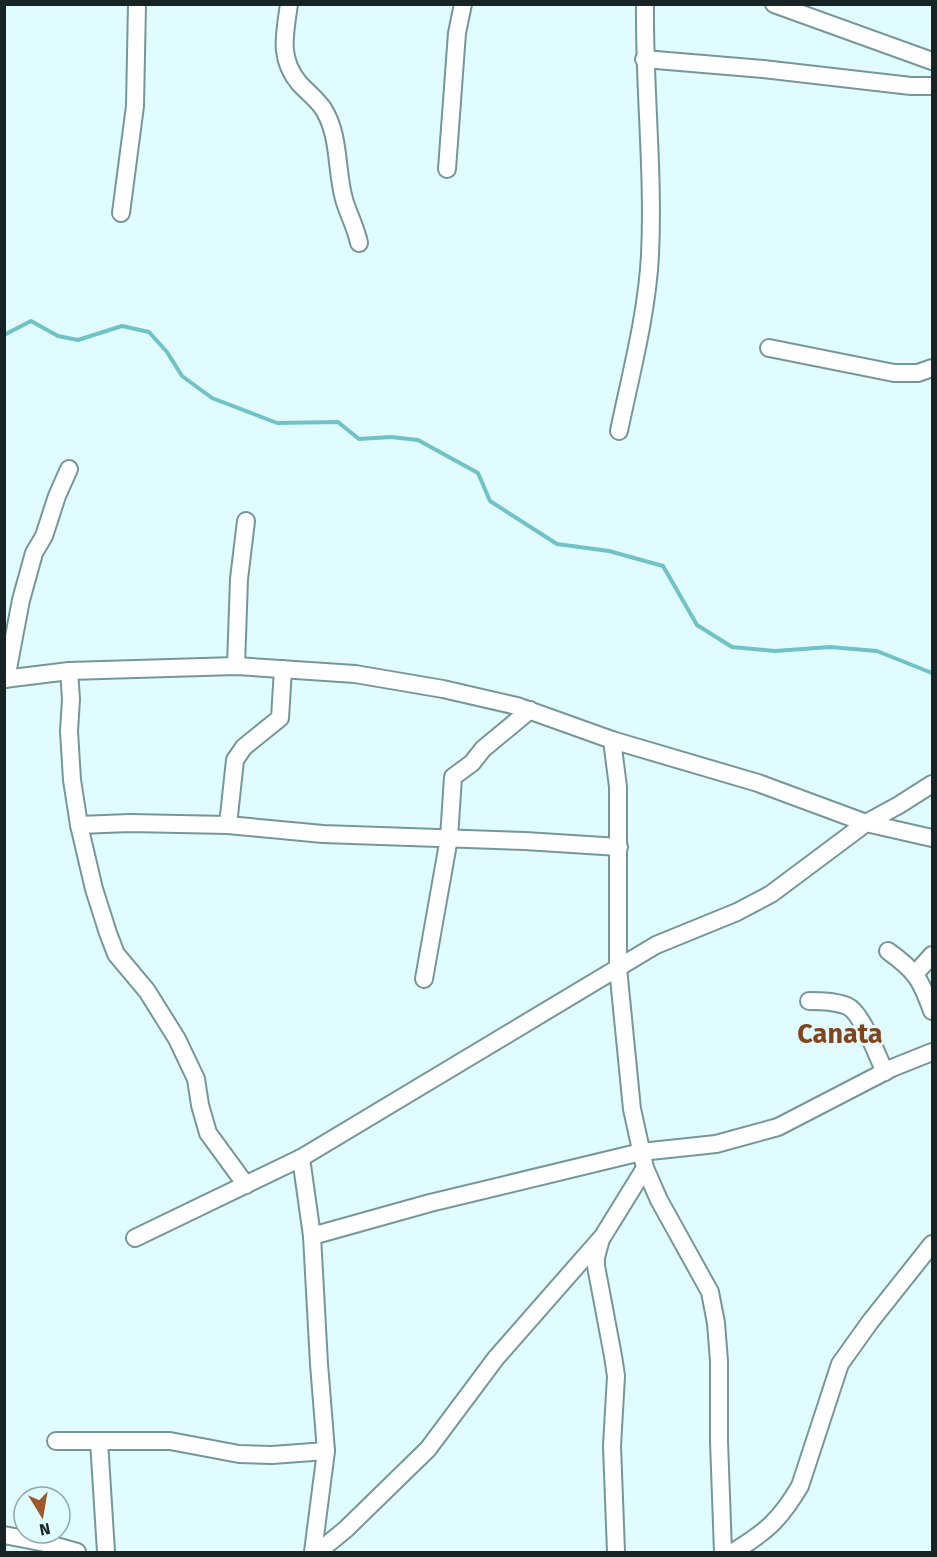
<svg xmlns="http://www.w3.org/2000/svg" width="937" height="1557" font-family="'Fira Sans',sans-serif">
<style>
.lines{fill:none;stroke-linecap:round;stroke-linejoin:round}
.stream{stroke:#71c2c7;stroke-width:4}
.minor-casing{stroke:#769798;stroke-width:20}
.minor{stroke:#fff;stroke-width:16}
.labels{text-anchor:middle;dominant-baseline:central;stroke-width:6;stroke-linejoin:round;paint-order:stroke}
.district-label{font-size:27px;font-weight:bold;fill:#82441b;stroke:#e0fcfe}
</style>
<rect width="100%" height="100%" fill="#e0fcfe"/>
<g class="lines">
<!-- stream -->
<path class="stream" d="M 4,335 L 31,321 L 58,336 L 78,340 L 122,326 L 149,332 L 167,352 L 182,376 L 212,398 L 277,423 L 338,422 L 359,439 L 391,437 L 418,440 L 478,473 L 490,501 L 557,544 L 609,551 L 663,566 L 697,625 L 732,647 L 775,651 L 830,647 L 877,651 L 932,673"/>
<defs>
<g id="minor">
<path d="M 289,4 C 285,34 278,58 299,83 C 307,92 318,100 324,110 C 340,136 336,171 344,199 C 348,214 356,227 359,243"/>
<path d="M 774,4 L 932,61"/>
<path d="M 644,59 L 763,69 L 911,86 L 932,86"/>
<path d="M 447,169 L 457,33 L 463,4"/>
<path d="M 121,213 L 135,106 L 137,4"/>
<path d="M 769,348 L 894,373 L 918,373 L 932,368"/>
<path d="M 619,431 C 631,373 647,314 650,255 C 654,172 644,88 645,4"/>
<path d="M 236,666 L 239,579 L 246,521"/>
<path d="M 69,671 L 71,699 L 69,731 L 72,780 L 79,825 L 94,889 L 108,933 L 116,954 L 147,991 L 177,1039 L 196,1079 L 200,1105 L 208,1133 L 246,1185"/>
<path d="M 4,679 L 69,671 L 236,666 L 355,674 L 443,689 L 517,706 L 612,740 L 618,787 L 618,968 L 632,1109 L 645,1168 L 659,1200 L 710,1292 L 716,1323 L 719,1361 L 719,1441 L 723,1552"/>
<path d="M 6,679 L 21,600 L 34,553 L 44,536 L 57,496 L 69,469"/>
<path d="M 612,740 L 758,783 L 866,823 L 932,838"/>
<path d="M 79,825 L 130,823 L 228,825 L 323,834 L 525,841 L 619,847"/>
<path d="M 228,825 L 235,760 L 244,747 L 280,718 L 283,669"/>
<path d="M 888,951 C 916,971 921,980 932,1011"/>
<path d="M 915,974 L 932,955"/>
<path d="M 424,979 L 449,838 L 453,777 L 472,763 L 483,749 L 530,710"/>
<path d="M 809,1001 C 821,1001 835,1001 847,1006 C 862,1012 877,1056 885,1072"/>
<path d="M 301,1158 L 312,1236 L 319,1364 L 326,1451 L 313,1552"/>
<path d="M 312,1236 L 430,1203 L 641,1152 L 716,1144 L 778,1127 L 892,1068 L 932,1052"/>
<path d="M 135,1238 L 301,1158 L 656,945 L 737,912 L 771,894 L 866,823 L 899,805 L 932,784"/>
<path d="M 601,1239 L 596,1257 L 596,1266 L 613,1356 L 616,1376 L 612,1446 L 616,1552"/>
<path d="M 56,1441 L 170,1441 L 239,1454 L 272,1455 L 326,1451"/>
<path d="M 99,1441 L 106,1552"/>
<path d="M 4,1535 L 45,1543 L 77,1552"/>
<path d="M 318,1552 L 346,1529 L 428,1449 L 496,1358 L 603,1236 L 645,1168"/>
<path d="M 733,1552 C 766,1532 780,1520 800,1486 L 840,1364 L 870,1322 L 932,1244"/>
</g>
</defs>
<!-- minor casing -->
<use href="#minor" class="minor-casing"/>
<!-- minor -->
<use href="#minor" class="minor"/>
</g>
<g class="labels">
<!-- district labels -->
<g class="district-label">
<text x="840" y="1034">Canata</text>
</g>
</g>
<!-- border -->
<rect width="937" height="1557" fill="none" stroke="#172425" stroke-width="12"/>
<!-- north arrow -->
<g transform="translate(42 1515) rotate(169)"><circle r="28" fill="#e0fcfe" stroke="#90a6a7" stroke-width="1.5"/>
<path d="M0-4.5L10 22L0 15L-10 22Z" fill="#9c572b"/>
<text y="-9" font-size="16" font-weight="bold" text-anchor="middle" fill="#172425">N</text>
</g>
</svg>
